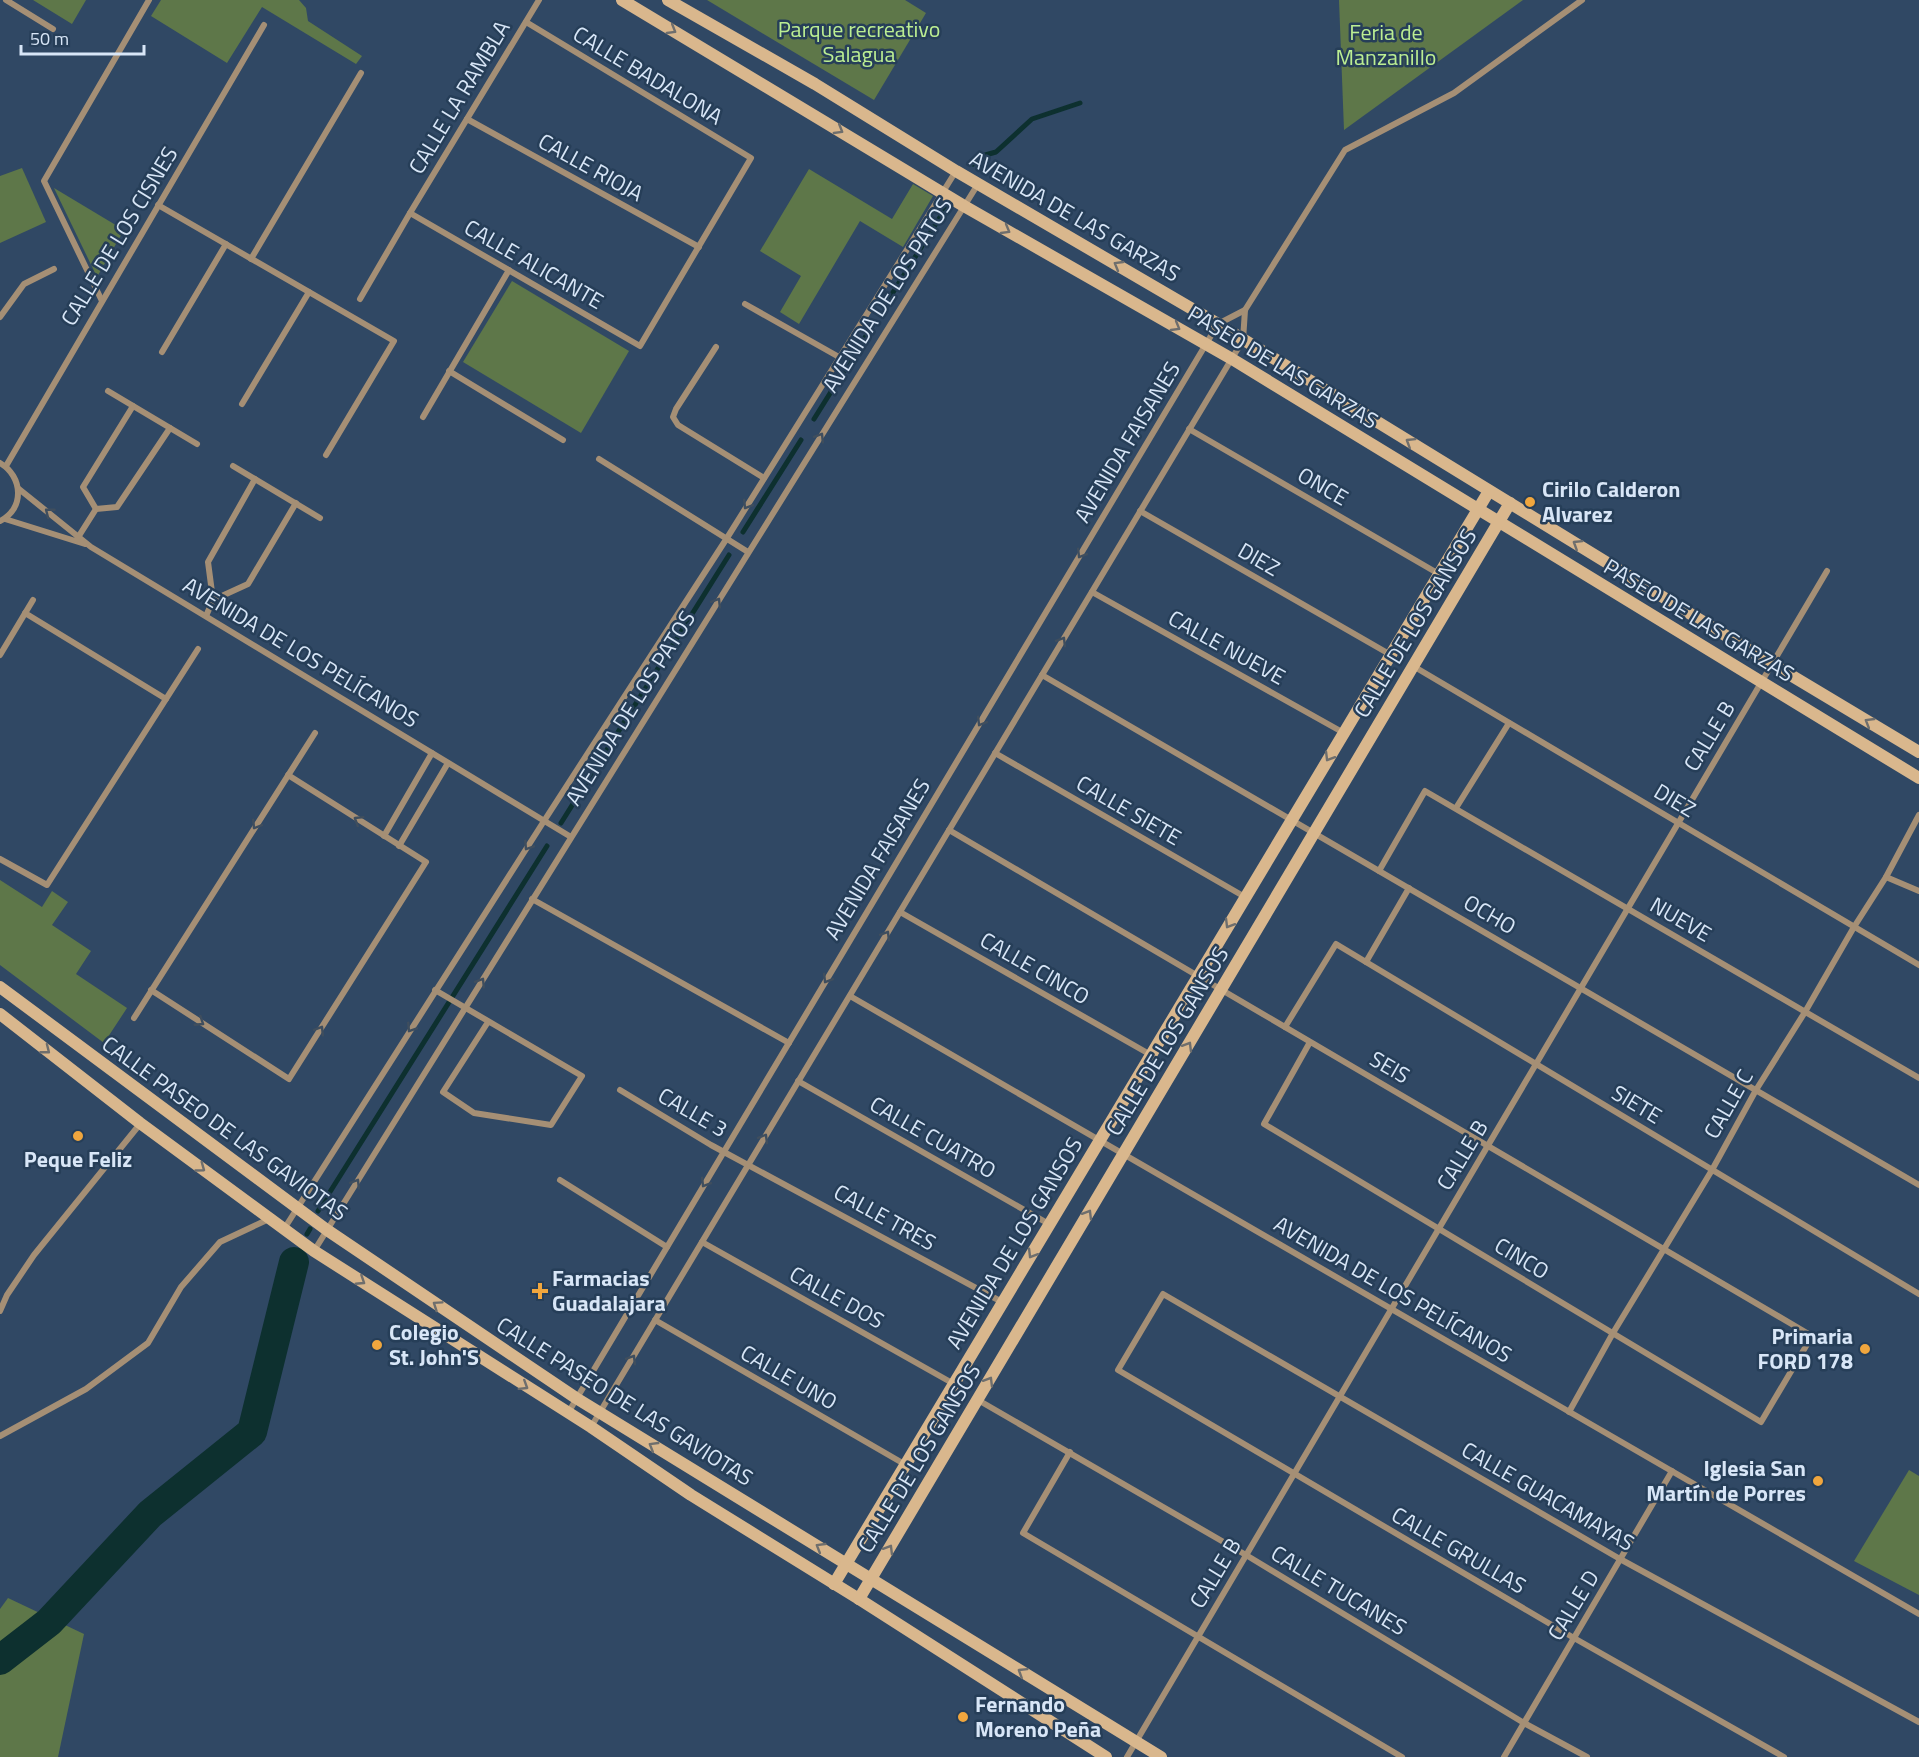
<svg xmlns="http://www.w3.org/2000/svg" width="1919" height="1757" font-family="'Titillium Web',sans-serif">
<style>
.green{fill:#5e7749}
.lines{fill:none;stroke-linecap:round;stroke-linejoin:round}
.stream{stroke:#0d302f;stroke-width:5}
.river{stroke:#0d302f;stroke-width:30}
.street{stroke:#a58f75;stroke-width:6}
.secondary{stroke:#d9b78d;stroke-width:12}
.oneway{stroke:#6e6e6d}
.oneway2{stroke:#3f4e5e}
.poi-dot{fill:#f0a63e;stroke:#263e58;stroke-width:2}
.labels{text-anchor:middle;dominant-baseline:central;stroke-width:5;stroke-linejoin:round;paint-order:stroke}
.park-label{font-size:22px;fill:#bcee92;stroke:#263e58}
.street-label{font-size:22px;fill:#d8e6f7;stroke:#263e58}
.poi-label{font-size:22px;font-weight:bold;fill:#d8e6f7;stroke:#263e58;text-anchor:start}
</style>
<rect width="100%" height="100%" fill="#304864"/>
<!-- green -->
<g class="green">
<path d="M 33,0 L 86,0 L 72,24 Z"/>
<path d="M 161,0 L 299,0 L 306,8 L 308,21 L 362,56 L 356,64 L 262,7 L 227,63 L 151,16 Z"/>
<path d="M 707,0 L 905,0 L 926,13 L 874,100 Z"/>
<path d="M 1339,0 L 1523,0 L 1344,130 Z"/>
<path d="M 22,168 L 46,222 L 0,243 L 0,176 Z"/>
<path d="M 809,169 L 892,219 L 913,184 L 933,196 L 903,247 L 860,221 L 799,324 L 780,312 L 801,276 L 760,251 Z"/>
<path d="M 54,188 L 124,230 L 97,277 Z"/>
<path d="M 512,281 L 629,351 L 581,433 L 463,362 Z"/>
<path d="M 0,880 L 42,907 L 52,891 L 68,902 L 52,925 L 91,951 L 76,974 L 127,1008 L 104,1043 L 0,965 Z"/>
<path d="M 1909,1470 L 1919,1476 L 1919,1595 L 1854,1561 Z"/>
<path d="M 8,1598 L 84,1634 L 58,1757 L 0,1757 L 0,1609 Z"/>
</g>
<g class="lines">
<!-- stream -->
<g class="stream">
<path d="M 973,164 L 978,157 L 996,152 L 1032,119 L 1080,103"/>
<path d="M 887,302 L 947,206"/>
<path d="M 814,419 L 874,323"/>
<path d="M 743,532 L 801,440"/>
<path d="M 561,823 L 729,555"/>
<path d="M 318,1211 L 547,846"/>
<path d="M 307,1234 L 310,1229"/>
<path d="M 294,1262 L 299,1252"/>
</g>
<!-- river -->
<path class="river" d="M 0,1660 L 49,1622 L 150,1514 L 252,1432 L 294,1262"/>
<!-- street -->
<g class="street">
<path d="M 6,0 L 53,29"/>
<path d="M 467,119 L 699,247"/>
<path d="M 158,205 L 394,341 L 326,455"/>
<path d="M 410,213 L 640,346 L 751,158 L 526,22"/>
<path d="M 251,259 L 361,73"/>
<path d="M 360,299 L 410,213 L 539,0"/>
<path d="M 102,301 L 44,181 L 149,0"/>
<path d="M 745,304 L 839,357"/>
<path d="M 0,317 L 24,284 L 54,269"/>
<path d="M 716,347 L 676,409 L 673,417 L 678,425 L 764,478"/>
<path d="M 162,352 L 226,244"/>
<path d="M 449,371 L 563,440"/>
<path d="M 108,391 L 197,444"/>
<path d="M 242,404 L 309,292"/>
<path d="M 423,417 L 509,270"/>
<path d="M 1189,429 L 1439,574"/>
<path d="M 599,459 L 748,552"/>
<path d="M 0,463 C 23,476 25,509 0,521"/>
<path d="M 6,466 L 264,25"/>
<path d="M 233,466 L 320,518"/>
<path d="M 19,489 L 91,547 L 571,837"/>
<path d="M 96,509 L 83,487 L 133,406"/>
<path d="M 96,509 L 117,507 L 170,428"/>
<path d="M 1140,511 L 1391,655"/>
<path d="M 5,519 L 85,544"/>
<path d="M 77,539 L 96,509"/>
<path d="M 1092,592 L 1344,733"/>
<path d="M 213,600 L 248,584 L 296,503"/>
<path d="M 25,613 L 166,699"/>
<path d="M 206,616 L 213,600 L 208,562 L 255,479"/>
<path d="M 0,655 L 33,600"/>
<path d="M 1413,666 L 1919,965"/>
<path d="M 1042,675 L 1919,1185"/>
<path d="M 995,753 L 1245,897"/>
<path d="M 1456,808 L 1509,723"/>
<path d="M 949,830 C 1237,999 1524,1167 1812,1336 L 1761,1422 L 1264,1124 L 1310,1042"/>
<path d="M 384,836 L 432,753"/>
<path d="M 399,846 L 448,763"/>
<path d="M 0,859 L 47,885 L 198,649"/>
<path d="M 1379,871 L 1425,791 L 1919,1078"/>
<path d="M 1886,877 L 1919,891"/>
<path d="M 532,899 L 789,1043"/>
<path d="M 900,912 L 1151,1055"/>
<path d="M 1366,962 L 1409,888"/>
<path d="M 151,990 L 289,1079 L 426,862 L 288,775"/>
<path d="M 435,990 L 582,1076 L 551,1125 L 474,1113 L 443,1092 L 488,1022"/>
<path d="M 850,996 L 1919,1614"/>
<path d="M 134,1018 L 315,733"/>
<path d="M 1285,1027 L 1336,944 L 1919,1294"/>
<path d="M 798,1081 L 1049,1224"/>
<path d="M 620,1090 L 711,1145 L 1002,1302"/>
<path d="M 560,1180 L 667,1247"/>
<path d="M 284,1229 L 544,821 L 727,538 L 956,171"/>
<path d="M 702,1242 L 954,1384"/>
<path d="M 314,1251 L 978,184"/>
<path d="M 0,1311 L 7,1295 L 34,1255 L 140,1124"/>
<path d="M 655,1320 L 906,1465"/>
<path d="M 978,1400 L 1246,1555 L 1524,1723 L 1587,1757"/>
<path d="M 1569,1412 L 1613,1333 L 1712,1170 L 1756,1090 L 1805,1012 L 1854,927 L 1886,877 L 1919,815"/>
<path d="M 568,1413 L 1218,324 L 1245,310"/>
<path d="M 591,1427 L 1243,340 L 1245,310 L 1345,150 L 1454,93 L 1582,0"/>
<path d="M 0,1436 L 86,1389 L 148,1343 L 181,1287 L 220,1242 L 269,1219"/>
<path d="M 1070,1452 L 1023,1533 L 1402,1757"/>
<path d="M 1127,1757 L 1827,571"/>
<path d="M 1504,1757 L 1672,1471"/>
<path d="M 1784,1757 L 1574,1638 L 1118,1370 L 1163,1294 L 1620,1559 L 1919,1722"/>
</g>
<!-- secondary -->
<g class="secondary">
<path d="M 622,0 L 964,206 L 1232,359 L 1919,778"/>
<path d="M 668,0 L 815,84 L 956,171 L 1218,324 L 1772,664 L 1919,752"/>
<path d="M 0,987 L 327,1230 L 576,1398 L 1161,1757"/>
<path d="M 0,1014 L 140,1123 L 314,1251 L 591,1427 L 691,1495 L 859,1599 L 1106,1757"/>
<path d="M 834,1584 L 1489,491"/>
<path d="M 859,1599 L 1510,503"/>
</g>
</g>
<!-- one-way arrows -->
<defs><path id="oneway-chevron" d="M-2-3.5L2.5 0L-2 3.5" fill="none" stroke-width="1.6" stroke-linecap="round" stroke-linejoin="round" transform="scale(1.5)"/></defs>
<g class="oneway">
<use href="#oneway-chevron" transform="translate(672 30) rotate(31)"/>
<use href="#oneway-chevron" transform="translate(839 130) rotate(31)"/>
<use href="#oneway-chevron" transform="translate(1006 230) rotate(30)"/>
<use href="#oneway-chevron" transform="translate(1118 265) rotate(-150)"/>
<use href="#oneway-chevron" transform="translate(1176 327) rotate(30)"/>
<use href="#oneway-chevron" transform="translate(1410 442) rotate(-148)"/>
<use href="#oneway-chevron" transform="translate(1577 544) rotate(-148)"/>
<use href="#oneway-chevron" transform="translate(1869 722) rotate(-149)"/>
<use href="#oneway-chevron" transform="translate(1329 757) rotate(121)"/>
<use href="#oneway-chevron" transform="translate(1229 924) rotate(121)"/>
<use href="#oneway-chevron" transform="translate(1188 1046) rotate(-59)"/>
<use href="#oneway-chevron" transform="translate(46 1050) rotate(38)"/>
<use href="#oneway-chevron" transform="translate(201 1168) rotate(36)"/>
<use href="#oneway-chevron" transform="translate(1088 1214) rotate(-59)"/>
<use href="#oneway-chevron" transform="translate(1032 1254) rotate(121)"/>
<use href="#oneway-chevron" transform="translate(361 1281) rotate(33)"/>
<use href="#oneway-chevron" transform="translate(437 1305) rotate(-146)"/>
<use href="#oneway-chevron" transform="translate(989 1381) rotate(-59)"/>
<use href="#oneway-chevron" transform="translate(524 1386) rotate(32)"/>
<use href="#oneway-chevron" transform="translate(653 1446) rotate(-149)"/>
<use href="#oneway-chevron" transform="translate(820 1547) rotate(-149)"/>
<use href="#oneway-chevron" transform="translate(889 1549) rotate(-59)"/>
<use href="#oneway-chevron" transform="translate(1022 1672) rotate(-148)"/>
</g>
<g class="oneway2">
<use href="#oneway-chevron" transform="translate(820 437) rotate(-58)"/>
<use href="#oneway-chevron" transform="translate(747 505) rotate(122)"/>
<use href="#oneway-chevron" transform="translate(49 512) rotate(-142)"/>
<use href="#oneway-chevron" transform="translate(1081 554) rotate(121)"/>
<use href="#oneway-chevron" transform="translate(717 602) rotate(-58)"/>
<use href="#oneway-chevron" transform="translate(1062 641) rotate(-59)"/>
<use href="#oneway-chevron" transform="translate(981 722) rotate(121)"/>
<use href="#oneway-chevron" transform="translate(358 820) rotate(-148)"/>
<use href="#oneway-chevron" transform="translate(256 825) rotate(122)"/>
<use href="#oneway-chevron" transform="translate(528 846) rotate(123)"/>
<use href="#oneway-chevron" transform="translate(886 935) rotate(-59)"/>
<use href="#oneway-chevron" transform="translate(827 979) rotate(121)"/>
<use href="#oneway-chevron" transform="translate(481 982) rotate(-58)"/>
<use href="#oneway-chevron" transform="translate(200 1022) rotate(33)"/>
<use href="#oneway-chevron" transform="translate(411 1028) rotate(123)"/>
<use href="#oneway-chevron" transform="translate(320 1030) rotate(-58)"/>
<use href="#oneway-chevron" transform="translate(764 1138) rotate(-60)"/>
<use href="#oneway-chevron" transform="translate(356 1183) rotate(-58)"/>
<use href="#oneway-chevron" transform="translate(705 1183) rotate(121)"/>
<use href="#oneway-chevron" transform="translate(632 1359) rotate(-59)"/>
</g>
<!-- markers -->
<g class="poi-dot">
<circle cx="1530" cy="502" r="6"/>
<circle cx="78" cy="1136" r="6"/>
<path d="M537 1282h6v6h6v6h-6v6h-6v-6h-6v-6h6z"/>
<circle cx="377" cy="1345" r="6"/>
<circle cx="1865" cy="1349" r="6"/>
<circle cx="1818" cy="1481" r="6"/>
<circle cx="963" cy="1717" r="6"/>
</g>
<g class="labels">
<!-- park labels -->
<g class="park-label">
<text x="859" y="29">Parque recreativo<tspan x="859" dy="25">Salagua</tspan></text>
<text x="1386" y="32">Feria de<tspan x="1386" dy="25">Manzanillo</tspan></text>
</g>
<!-- street labels -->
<g class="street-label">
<text transform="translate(648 75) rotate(31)">CALLE BADALONA</text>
<text transform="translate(459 97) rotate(-59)">CALLE LA RAMBLA</text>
<text transform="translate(591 167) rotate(29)">CALLE RIOJA</text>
<text transform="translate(1075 216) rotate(30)">AVENIDA DE LAS GARZAS</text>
<text transform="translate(119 236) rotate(-59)">CALLE DE LOS CISNES</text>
<text transform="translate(534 264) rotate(30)">CALLE ALICANTE</text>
<text transform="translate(887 295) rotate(-58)">AVENIDA DE LOS PATOS</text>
<text transform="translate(1283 367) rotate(31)">PASEO DE LAS GARZAS</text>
<text transform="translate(1127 442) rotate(-59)">AVENIDA FAISANES</text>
<text transform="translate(1323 486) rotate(30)">ONCE</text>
<text transform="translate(1259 559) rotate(30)">DIEZ</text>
<text transform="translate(1699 620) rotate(31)">PASEO DE LAS GARZAS</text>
<text transform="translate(1415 623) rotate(-59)">CALLE DE LOS GANSOS</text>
<text transform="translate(1227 647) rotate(29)">CALLE NUEVE</text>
<text transform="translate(301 652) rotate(31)">AVENIDA DE LOS PELÍCANOS</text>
<text transform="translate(630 708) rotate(-58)">AVENIDA DE LOS PATOS</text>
<text transform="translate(1709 736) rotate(-59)">CALLE B</text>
<text transform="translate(1675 800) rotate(31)">DIEZ</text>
<text transform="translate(1129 810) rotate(30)">CALLE SIETE</text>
<text transform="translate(877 859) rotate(-59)">AVENIDA FAISANES</text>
<text transform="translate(1490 914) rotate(30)">OCHO</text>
<text transform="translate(1681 919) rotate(30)">NUEVE</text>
<text transform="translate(1035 968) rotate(30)">CALLE CINCO</text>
<text transform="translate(1167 1041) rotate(-59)">CALLE DE LOS GANSOS</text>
<text transform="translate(1390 1067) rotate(30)">SEIS</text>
<text transform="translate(1637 1104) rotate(31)">SIETE</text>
<text transform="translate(1728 1104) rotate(-60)">CALLE C</text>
<text transform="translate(693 1112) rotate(30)">CALLE 3</text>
<text transform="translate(225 1128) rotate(36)">CALLE PASEO DE LAS GAVIOTAS</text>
<text transform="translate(933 1137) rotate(30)">CALLE CUATRO</text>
<text transform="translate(1462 1155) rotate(-59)">CALLE B</text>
<text transform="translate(885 1217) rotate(29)">CALLE TRES</text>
<text transform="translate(1014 1243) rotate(-59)">AVENIDA DE LOS GANSOS</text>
<text transform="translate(1522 1258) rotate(31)">CINCO</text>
<text transform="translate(1393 1289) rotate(30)">AVENIDA DE LOS PELÍCANOS</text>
<text transform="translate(837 1297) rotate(29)">CALLE DOS</text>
<text transform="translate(789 1377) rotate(30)">CALLE UNO</text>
<text transform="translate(625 1401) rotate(32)">CALLE PASEO DE LAS GAVIOTAS</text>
<text transform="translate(919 1458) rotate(-59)">CALLE DE LOS GANSOS</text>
<text transform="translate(1548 1496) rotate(30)">CALLE GUACAMAYAS</text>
<text transform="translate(1459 1550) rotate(30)">CALLE GRULLAS</text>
<text transform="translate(1215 1573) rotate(-59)">CALLE B</text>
<text transform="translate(1339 1590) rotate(31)">CALLE TUCANES</text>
<text transform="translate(1573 1605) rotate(-59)">CALLE D</text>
</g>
<!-- poi labels -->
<g class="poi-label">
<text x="1542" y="489">Cirilo Calderon<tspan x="1542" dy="25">Alvarez</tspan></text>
<text x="78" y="1159" text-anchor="middle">Peque Feliz</text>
<text x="552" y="1278">Farmacias<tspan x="552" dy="25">Guadalajara</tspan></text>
<text x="389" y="1332">Colegio<tspan x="389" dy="25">St. John'S</tspan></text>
<text x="1853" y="1336" text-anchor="end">Primaria<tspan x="1853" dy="25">FORD 178</tspan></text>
<text x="1806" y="1468" text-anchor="end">Iglesia San<tspan x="1806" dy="25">Martín de Porres</tspan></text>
<text x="975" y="1704">Fernando<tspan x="975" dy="25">Moreno Peña</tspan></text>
</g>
</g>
<!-- scale -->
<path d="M21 45v9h123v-9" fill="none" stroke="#d8e6f7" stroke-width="3"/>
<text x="30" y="45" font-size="18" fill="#d8e6f7" stroke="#263e58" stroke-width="4.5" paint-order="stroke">50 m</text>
</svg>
